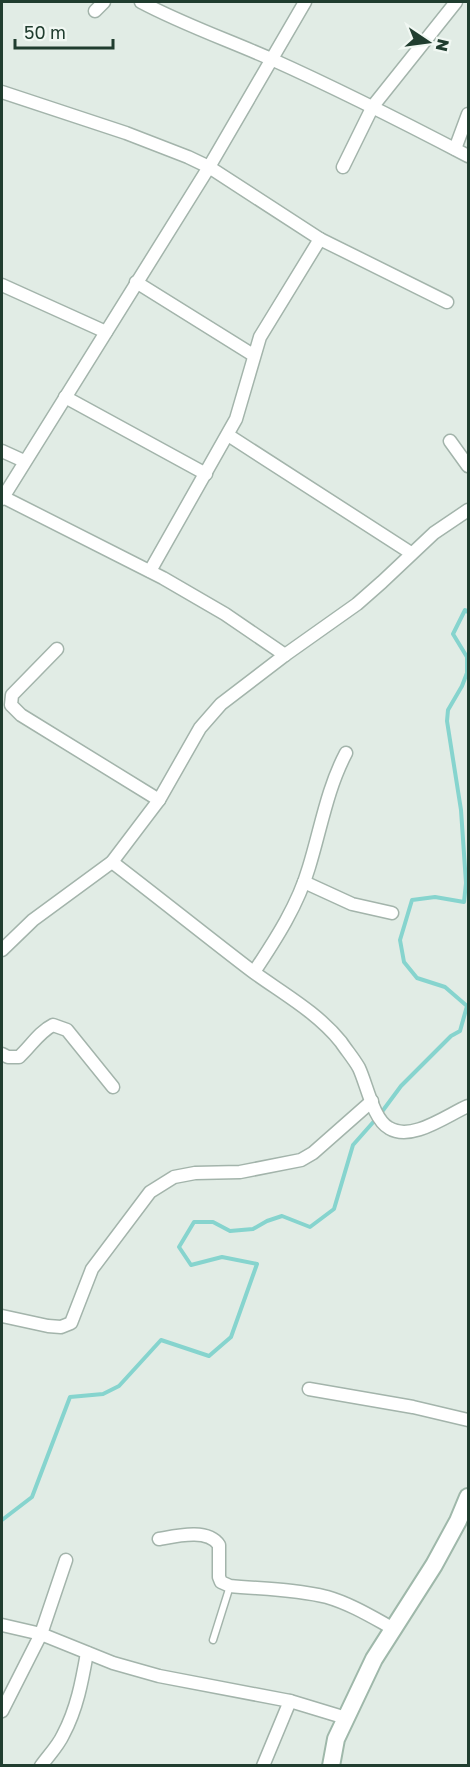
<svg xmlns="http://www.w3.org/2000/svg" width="470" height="1767" font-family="'Golos Text',sans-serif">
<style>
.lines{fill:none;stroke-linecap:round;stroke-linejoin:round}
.stream{stroke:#86d4ce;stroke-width:4}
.lane-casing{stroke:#a3b4ab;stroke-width:9}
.street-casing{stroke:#a3b4ab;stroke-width:15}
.secondary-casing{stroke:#9fb8aa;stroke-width:20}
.lane{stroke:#fff;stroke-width:6}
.street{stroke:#fff;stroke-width:12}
.secondary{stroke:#fff;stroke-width:16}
</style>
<rect width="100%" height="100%" fill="#e1ece5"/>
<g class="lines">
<!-- stream -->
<g class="stream">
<path d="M 381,1113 L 401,1086 L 451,1036 L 460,1031 L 467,1006 L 445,987 L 417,978 L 404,962 L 400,940 L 412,900 L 435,897 L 464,902 L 466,883 L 461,810 L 447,721 L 448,710 L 462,686 L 467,673 L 467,657 L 453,634 L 465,610 L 468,612"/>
<path d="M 2,1520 L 32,1497 L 70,1397 L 103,1394 L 119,1386 L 161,1340 L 209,1356 L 231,1337 L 257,1264 L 222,1257 L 191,1265 L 179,1247 L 194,1222 L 213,1222 L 230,1231 L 253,1229 L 267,1221 L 282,1216 L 310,1227 L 334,1209 L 353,1145 L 376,1119"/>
</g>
<defs>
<path id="lane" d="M 213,1640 L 230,1586"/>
<g id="street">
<path d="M 141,2 C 182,24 228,40 271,59 C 338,89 403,122 468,156"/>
<path d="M 95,11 L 104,2"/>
<path d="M 2,92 L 126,133 L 188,157 L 209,167 L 320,239 L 260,337 L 236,419 L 150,571"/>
<path d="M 455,149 L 468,114"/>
<path d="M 343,167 L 373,106 L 456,2"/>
<path d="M 320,239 L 447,302"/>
<path d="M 136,282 L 253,355"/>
<path d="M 2,285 L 106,332"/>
<path d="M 65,397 L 206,474"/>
<path d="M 228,435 L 411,553"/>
<path d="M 450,441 L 468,466"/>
<path d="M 2,451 L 24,461"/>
<path d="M 3,497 L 163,578 L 225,614 L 285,655"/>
<path d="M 2,499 L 209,167 L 305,2"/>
<path d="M 57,649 L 12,695 L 11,705 L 21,715 L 159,800"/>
<path d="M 112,862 C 159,898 205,935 252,971 C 282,993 317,1012 341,1042 C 347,1051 354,1059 359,1068 C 367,1085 373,1119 389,1128 C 412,1142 447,1115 468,1106"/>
<path d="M 304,882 L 352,904 L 392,913"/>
<path d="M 2,950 L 33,920 L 112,862 L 159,800 L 200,728 L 221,704 L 285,655 L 357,604 L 382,582 L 434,533 L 468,510"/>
<path d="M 254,972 C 276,939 298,905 309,867 C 321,828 327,789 346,753"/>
<path d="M 2,1054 L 8,1057 L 19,1057 C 31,1046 39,1032 53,1025 L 67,1030 L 113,1087"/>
<path d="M 2,1316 L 48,1326 L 61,1327 L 71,1323 L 92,1269 L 150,1192 L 174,1177 L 195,1173 L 240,1172 L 301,1160 L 313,1153 L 372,1101"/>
<path d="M 309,1389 L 413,1407 L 468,1420"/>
<path d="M 159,1539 C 176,1536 208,1528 219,1545 L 219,1577 L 221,1582 L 230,1586 C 262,1589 295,1589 327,1597 C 351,1604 372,1617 394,1629"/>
<path d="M 2,1625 L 41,1634 L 66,1560"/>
<path d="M 2,1711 L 41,1634 L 113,1663 L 159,1676 L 290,1701 L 346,1718"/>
<path d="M 41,1766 C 48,1756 58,1746 63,1735 C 77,1709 82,1681 87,1653"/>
<path d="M 263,1766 L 290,1701"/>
</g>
<path id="secondary" d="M 331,1766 L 336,1739 L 374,1659 L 434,1565 L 458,1521 L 468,1497"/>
</defs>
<!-- lane casing -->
<use href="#lane" class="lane-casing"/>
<!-- street casing -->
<use href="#street" class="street-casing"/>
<!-- secondary casing -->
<use href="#secondary" class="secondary-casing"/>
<!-- lane -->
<use href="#lane" class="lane"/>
<!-- street -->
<use href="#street" class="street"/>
<!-- secondary -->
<use href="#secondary" class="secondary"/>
</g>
<!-- border -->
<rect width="470" height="1767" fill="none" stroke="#203d2f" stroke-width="6"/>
<!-- north arrow -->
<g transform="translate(428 42) rotate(103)" stroke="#f1f8f3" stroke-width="4.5" paint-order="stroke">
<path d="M0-4.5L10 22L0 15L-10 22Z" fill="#203d2f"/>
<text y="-9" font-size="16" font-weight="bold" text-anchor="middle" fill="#203d2f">N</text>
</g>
<!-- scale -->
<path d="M15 39v9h98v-9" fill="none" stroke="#203d2f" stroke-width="3"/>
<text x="24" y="39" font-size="18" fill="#203d2f" stroke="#f1f8f3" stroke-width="4.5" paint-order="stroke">50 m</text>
</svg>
